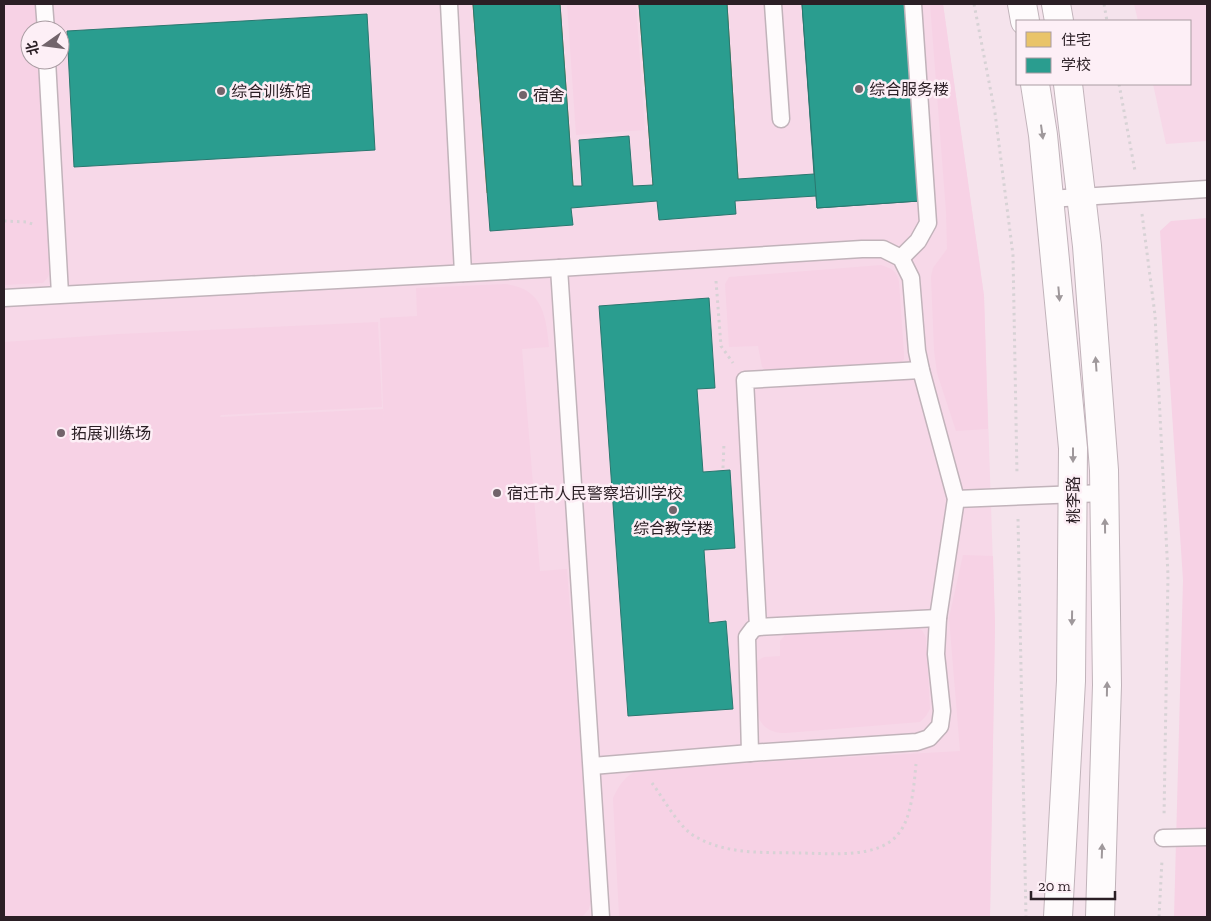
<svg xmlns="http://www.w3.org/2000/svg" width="1211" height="921" font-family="'Zilla Slab','Noto Sans SC',serif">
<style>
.built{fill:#f7d8e8;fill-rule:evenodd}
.green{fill:#f7d2e5}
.homes{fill:#e9c46a;stroke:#b09255}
.schools{fill:#2a9d8f;stroke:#2a776f}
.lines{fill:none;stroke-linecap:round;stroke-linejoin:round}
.lane-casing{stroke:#c1b3ba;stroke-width:19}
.secondary-casing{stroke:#c1b3ba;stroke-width:30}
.path{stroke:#d7d2d5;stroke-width:3;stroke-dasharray:2.5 4;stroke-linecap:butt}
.lane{stroke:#fefbfc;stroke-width:16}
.secondary{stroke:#fefbfc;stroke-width:28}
.oneway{fill:#9f989b}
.poi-dot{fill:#72646b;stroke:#fdeff6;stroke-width:2}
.labels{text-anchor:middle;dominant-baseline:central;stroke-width:5;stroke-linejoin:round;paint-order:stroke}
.poi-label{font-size:16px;fill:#2b1f25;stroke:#fdeff6;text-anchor:start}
.street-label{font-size:16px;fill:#2b1f25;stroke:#fdeff6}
</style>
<rect width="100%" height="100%" fill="#f5e3ec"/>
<!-- built -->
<g class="built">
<path d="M 4,4 L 943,4 L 984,296 L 995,625 L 990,917 L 4,917 ZM 30,30 L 60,30 L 60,60 L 30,60 Z"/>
<path d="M 1134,4 L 1207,4 L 1207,141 L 1166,144 L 1153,84 L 1190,84 L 1190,21 L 1138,21 Z"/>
</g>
<!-- green -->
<g class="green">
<path d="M 4,4 L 36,4 L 38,30 L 30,30 L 30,60 L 40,60 L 51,268 L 48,277 L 43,283 L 4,285 Z"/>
<path d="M 567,4 L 636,4 L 645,130 L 576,135 Z"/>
<path d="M 930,4 L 943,4 L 984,296 L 988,429 L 956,431 L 937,373 L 934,350 L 931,277 L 933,268 L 947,249 L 946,212 Z"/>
<path d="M 1207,218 L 1207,917 L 1174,917 L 1183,580 L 1160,231 L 1171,221 Z"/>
<path d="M 881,265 C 891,268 897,271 899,282 L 904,354 L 904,359 L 900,364 L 769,373 L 762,367 L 758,346 L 729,347 L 725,284 L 729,277 Z"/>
<path d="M 505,284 C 543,288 546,316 549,347 L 522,349 L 540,571 L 567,569 L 592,897 L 589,909 L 582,917 L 4,917 L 4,342 L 119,334 L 378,322 L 382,407 L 221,415 L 220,417 L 383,409 L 384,435 L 380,318 L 417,316 L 416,288 Z"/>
<path d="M 963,555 L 993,556 L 995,625 L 990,917 L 619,917 L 613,798 C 619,785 625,776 639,769 L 960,751 L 949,618 Z"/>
<path d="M 912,626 C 920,627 923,630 926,638 L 930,709 L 926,716 L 920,722 L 786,733 C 777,733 767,731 761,722 C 755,714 756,678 755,666 L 757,661 L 764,657 L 780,656 L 780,641 L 786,634 Z"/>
</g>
<!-- homes -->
<g class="homes">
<path d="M 473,4 L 560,4 L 573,186 L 487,193 Z"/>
<path d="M 639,4 L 727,4 L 738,179 L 653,185 Z"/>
</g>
<!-- schools -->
<g class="schools">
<path d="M 473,4 L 560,4 L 573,186 L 582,186 L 579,140 L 629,136 L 633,186 L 653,185 L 639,4 L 727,4 L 738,179 L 814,174 L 802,4 L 905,4 L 919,201 L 817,208 L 816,196 L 735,201 L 736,214 L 659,220 L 657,201 L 571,208 L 573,225 L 490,231 Z"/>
<path d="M 802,4 L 905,4 L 919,201 L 817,208 Z"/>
<path d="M 367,14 L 375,150 L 74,167 L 67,31 Z"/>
<path d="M 709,298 L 715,388 L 697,389 L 703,472 L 730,470 L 735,548 L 704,550 L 709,623 L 726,621 L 733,709 L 628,716 L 599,306 Z"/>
</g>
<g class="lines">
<defs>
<g id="lane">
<path d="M 44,4 L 46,30"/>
<path d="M 449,4 L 463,273"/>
<path d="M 773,4 L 781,119"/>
<path d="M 47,60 L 60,294"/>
<path d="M 1049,199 L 1207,189"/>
<path d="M 901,258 L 918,241 L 928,223 L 913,4"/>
<path d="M 559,268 L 601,917"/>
<path d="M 4,298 L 559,268 L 862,249 L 883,249 L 901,258 L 911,278 L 917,351 L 921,370 L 956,499 L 938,618 L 936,654 L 942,711 L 940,726 L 929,738 L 917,742 L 750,753 L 592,766"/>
<path d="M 956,499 L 1104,493"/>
<path d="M 758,627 L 745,380 L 921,370"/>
<path d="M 750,753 L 747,637 L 753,629 L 758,627 L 938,618"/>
<path d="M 1163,838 L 1207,837"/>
</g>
<g id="secondary">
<path d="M 1022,4 L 1025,21"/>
<path d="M 1056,4 L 1059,21"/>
<path d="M 1035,84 L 1043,135 L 1073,448 L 1071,681 L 1058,917"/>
<path d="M 1068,84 L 1087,246 L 1104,470 L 1107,685 L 1100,917"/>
</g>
</defs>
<!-- lane casing -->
<use href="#lane" class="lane-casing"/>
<!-- secondary casing -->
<use href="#secondary" class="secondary-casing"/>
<!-- path -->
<g class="path">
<path d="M 974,4 L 995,113 L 1013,255 L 1017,475"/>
<path d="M 1104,4 L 1107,21"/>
<path d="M 1119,84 L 1135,171"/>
<path d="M 1142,214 L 1155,315 L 1168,575 L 1164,817"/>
<path d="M 4,221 L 27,222 L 35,225"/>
<path d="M 716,281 L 721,346 L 733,363"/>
<path d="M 723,468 L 724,443"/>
<path d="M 1018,519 L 1026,917"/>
<path d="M 652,783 C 664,799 680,830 698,838 C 730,855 764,852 798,853 C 828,853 879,860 899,833 C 912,817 914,784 916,764"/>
<path d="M 1159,917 L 1162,860"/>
</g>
<!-- lane -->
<use href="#lane" class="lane"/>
<!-- secondary -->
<use href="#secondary" class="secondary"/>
</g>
<!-- one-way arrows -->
<defs><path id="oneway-solid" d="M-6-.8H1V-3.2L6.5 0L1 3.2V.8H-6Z" transform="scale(1.25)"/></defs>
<g class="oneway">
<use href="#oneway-solid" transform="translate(1042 132) rotate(82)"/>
<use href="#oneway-solid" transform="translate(1059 294) rotate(85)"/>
<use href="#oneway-solid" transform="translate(1096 364) rotate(-94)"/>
<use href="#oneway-solid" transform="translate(1073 455) rotate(90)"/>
<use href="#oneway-solid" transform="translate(1105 526) rotate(-91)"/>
<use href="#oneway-solid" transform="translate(1072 618) rotate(91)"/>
<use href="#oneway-solid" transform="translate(1107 689) rotate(-89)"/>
<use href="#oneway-solid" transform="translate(1102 851) rotate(-88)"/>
</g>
<!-- markers -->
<g class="poi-dot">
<circle cx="859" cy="89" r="5"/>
<circle cx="221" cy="91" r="5"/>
<circle cx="523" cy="95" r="5"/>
<circle cx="61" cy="433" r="5"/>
<circle cx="497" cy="493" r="5"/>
<circle cx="673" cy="510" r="5"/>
</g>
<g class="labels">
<!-- poi labels -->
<g class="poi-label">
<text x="869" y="89">综合服务楼</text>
<text x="231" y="91">综合训练馆</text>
<text x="533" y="95">宿舍</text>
<text x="71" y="433">拓展训练场</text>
<text x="507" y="493">宿迁市人民警察培训学校</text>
<text x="673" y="528" text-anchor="middle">综合教学楼</text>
</g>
<!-- street labels -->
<g class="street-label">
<text transform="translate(1073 500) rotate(-90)">桃李路</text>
</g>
</g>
<!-- border -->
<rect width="1211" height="921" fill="none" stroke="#2b1f25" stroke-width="10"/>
<!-- legend -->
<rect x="1016" y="20" width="175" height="65" fill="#fdeff6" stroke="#a99ca2"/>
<rect x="1026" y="32" width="25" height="15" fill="#e9c46a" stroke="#a99ca2"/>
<text x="1061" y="45" font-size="15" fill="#2b1f25">住宅</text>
<rect x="1026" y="58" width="25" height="15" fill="#2a9d8f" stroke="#a99ca2"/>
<text x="1061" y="70" font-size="15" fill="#2b1f25">学校</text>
<!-- north arrow -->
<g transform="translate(45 45) rotate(256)"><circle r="24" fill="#fdeff6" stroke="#a99ca2"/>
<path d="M0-4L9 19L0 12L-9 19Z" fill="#72646b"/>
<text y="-8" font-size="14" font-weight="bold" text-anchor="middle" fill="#2b1f25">北</text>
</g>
<!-- scale -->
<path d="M1031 891v8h84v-8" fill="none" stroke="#2b1f25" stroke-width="2.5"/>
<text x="1038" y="891" font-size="15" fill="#2b1f25" stroke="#fdeff6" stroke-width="4" paint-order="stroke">20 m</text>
</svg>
